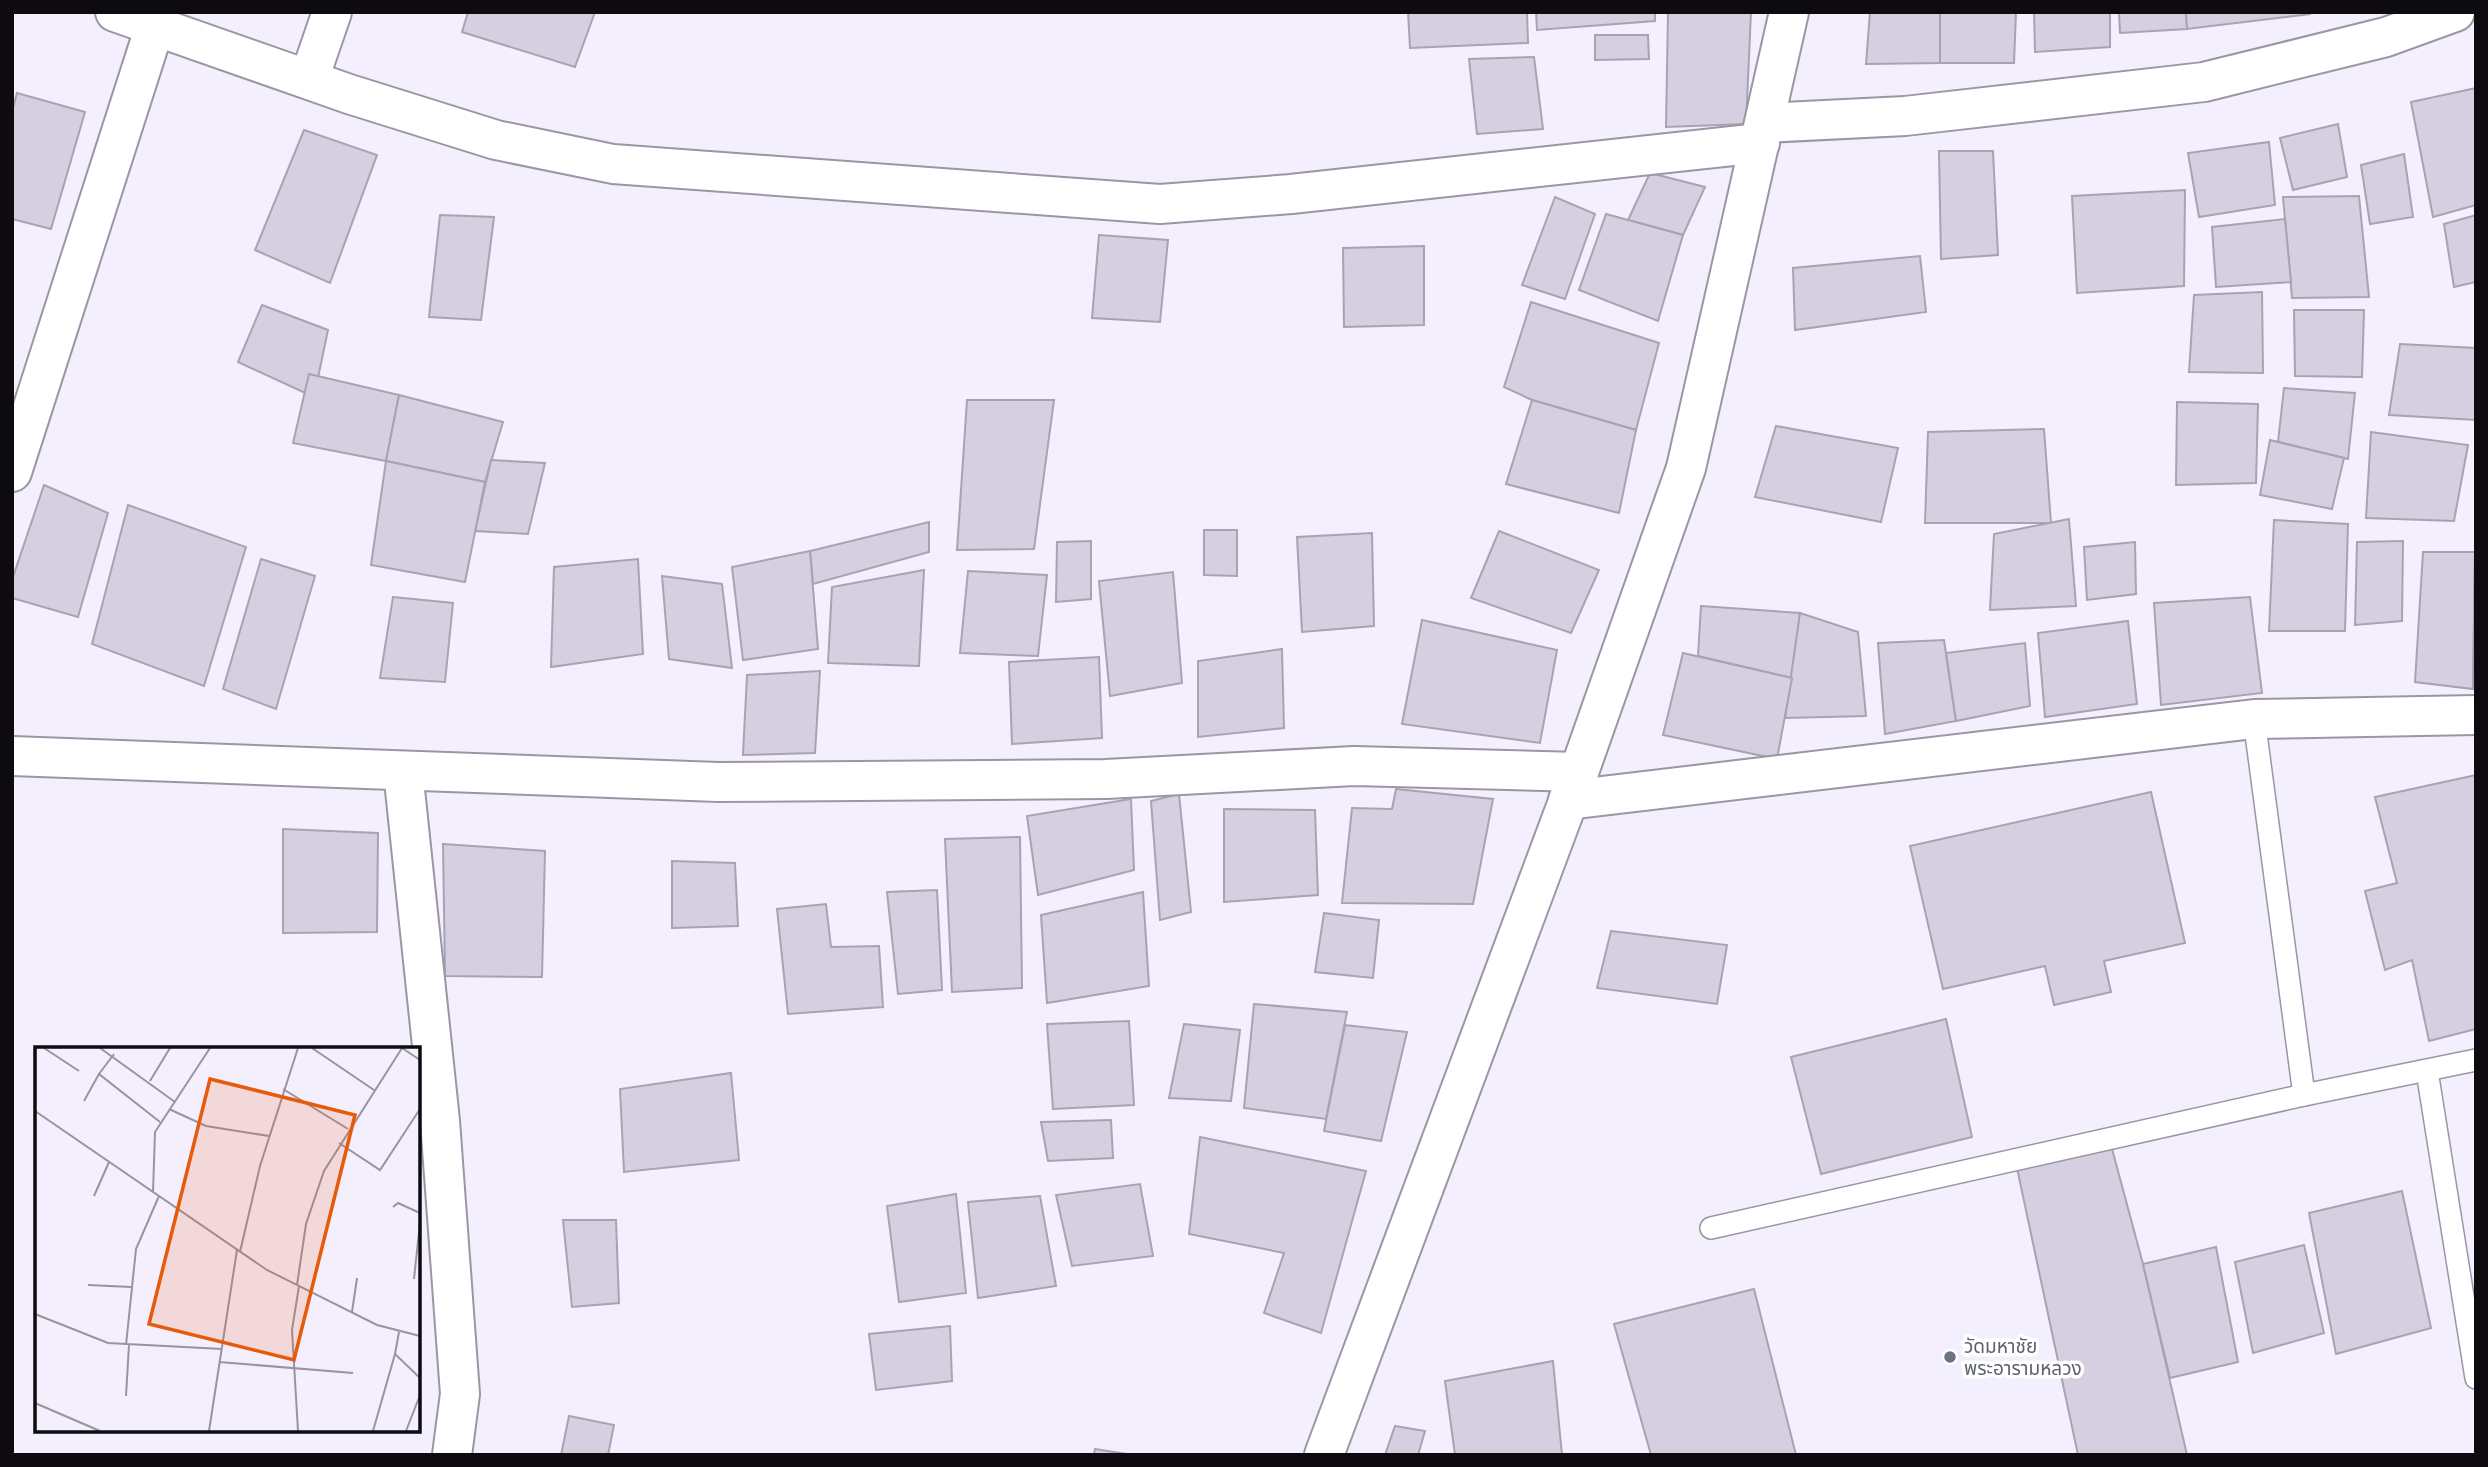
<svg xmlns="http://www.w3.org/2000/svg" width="2488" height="1467" font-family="'Crimson Pro','Noto Sans Thai',serif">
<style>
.building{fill:#d6cfe1;stroke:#a8a2b2;stroke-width:2}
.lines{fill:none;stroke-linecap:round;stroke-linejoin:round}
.lane-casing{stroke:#9c95a5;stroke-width:24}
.street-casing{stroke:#9c95a5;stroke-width:42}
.lane{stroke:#fff;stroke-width:21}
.street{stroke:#fff;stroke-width:38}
.worship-dot{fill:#6b7280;stroke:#fff;stroke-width:2.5}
.labels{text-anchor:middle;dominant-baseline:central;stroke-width:7;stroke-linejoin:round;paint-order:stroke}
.worship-label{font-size:19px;fill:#5b616d;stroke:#fff;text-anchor:start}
.inset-road{fill:none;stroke:#98949e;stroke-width:2}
.view{fill:#e8590c;fill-opacity:0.15;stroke:#e8590c;stroke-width:3.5}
.inset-edge{fill:none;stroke:#0d0b10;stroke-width:3.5}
</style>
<rect width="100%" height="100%" fill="#f4effd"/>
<!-- building -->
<g class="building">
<path d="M 468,12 L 595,12 L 575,67 L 462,32 Z"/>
<path d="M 1408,12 L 1527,12 L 1528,43 L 1410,48 Z"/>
<path d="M 1536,12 L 1655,12 L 1655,21 L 1537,30 Z"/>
<path d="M 1668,12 L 1751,12 L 1746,124 L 1666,127 Z"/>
<path d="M 1870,12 L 1940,12 L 1940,63 L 1866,64 Z"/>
<path d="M 1940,12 L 2016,12 L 2014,63 L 1940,63 Z"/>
<path d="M 2034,12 L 2110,12 L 2110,47 L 2035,52 Z"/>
<path d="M 2119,12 L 2186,12 L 2187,29 L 2120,33 Z"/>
<path d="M 2186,12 L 2310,12 L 2310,14 L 2187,29 Z"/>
<path d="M 1595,35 L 1648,35 L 1649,59 L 1595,60 Z"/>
<path d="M 1534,57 L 1543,129 L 1477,134 L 1469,59 Z"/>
<path d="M 2476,88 L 2476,205 L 2433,217 L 2411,102 Z"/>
<path d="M 17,93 L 85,112 L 51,229 L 12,219 L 12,112 Z"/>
<path d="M 2338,124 L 2347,177 L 2293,190 L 2280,138 Z"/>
<path d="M 304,130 L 377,155 L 330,283 L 255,250 Z"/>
<path d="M 2269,142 L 2275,205 L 2199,217 L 2188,153 Z"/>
<path d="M 1939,151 L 1993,151 L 1998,255 L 1941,259 Z"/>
<path d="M 2404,154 L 2413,217 L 2370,224 L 2361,165 Z"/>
<path d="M 1650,173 L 1705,187 L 1683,235 L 1628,220 Z"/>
<path d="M 2185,190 L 2184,286 L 2077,293 L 2072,196 Z"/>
<path d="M 2359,196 L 2369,297 L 2292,298 L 2283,197 Z"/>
<path d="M 1555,197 L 1595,214 L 1565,299 L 1522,285 Z"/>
<path d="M 1606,214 L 1683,235 L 1658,321 L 1579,290 Z"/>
<path d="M 440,215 L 494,217 L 481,320 L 429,317 Z"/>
<path d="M 2476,215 L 2476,282 L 2454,287 L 2444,224 Z"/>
<path d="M 2285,219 L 2291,282 L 2216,287 L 2212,227 Z"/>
<path d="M 1099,235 L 1168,240 L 1160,322 L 1092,318 Z"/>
<path d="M 1424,246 L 1424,325 L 1344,327 L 1343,248 Z"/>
<path d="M 1920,256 L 1926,312 L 1795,330 L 1793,268 Z"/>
<path d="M 2262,292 L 2263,373 L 2189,372 L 2194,295 Z"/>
<path d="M 1531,302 L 1659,343 L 1636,430 L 1532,400 L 1504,387 Z"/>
<path d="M 262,305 L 328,330 L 314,397 L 238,362 Z"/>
<path d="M 2294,310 L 2364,310 L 2362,377 L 2295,376 Z"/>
<path d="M 2400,344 L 2476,348 L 2476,420 L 2389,415 Z"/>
<path d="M 309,374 L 399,395 L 386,461 L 293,443 Z"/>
<path d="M 2284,388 L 2355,393 L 2348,459 L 2278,442 Z"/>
<path d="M 399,395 L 503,422 L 485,482 L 386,461 Z"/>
<path d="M 967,400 L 1054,400 L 1034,549 L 957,550 Z"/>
<path d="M 1532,400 L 1636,430 L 1619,513 L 1506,484 Z"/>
<path d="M 2177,402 L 2258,404 L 2256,483 L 2176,485 Z"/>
<path d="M 1776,426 L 1898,448 L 1881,522 L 1755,497 Z"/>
<path d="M 2044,429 L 2051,523 L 1925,523 L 1928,432 Z"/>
<path d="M 2371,432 L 2468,445 L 2454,521 L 2366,518 Z"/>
<path d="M 2270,440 L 2344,458 L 2332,509 L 2260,495 Z"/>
<path d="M 491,460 L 545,463 L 528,534 L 475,531 Z"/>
<path d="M 386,461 L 485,482 L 465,582 L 371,565 Z"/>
<path d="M 44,485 L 108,513 L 78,617 L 12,598 L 12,580 Z"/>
<path d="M 128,505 L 246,547 L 204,686 L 92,644 Z"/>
<path d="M 2069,519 L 2076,606 L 1990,610 L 1994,534 Z"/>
<path d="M 2274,520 L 2348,524 L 2345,631 L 2269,631 Z"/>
<path d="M 929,522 L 929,552 L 813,584 L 810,551 Z"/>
<path d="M 1204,530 L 1237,530 L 1237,576 L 1204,575 Z"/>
<path d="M 1499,531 L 1599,570 L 1571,633 L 1471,598 Z"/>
<path d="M 1372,533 L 1374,626 L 1302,632 L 1297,537 Z"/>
<path d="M 1091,541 L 1091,599 L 1056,602 L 1057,542 Z"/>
<path d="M 2403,541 L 2402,621 L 2355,625 L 2357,542 Z"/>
<path d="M 2135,542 L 2136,594 L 2087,600 L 2084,547 Z"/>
<path d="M 810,551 L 818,649 L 743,660 L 732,567 Z"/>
<path d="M 2423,552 L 2475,552 L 2473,689 L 2415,682 Z"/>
<path d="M 2475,552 L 2476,552 L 2476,689 L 2473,689 Z"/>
<path d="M 261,559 L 315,576 L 276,709 L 223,689 Z"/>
<path d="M 638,559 L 643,654 L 551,667 L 554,567 Z"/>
<path d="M 924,570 L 919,666 L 828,663 L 832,587 Z"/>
<path d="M 968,571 L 1047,575 L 1038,656 L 960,653 Z"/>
<path d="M 1173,572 L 1182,683 L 1110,696 L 1099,581 Z"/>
<path d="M 662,576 L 722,584 L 732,668 L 669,659 Z"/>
<path d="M 393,597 L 453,603 L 445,682 L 380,678 Z"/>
<path d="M 2250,597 L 2262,693 L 2161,705 L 2154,603 Z"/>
<path d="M 1701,606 L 1800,613 L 1792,678 L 1698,656 Z"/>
<path d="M 1800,613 L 1858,632 L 1866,716 L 1785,718 Z"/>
<path d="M 1422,620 L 1557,650 L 1540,743 L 1402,724 Z"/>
<path d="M 2128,621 L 2137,704 L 2045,717 L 2038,633 Z"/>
<path d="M 1944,640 L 1956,721 L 1885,734 L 1878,643 Z"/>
<path d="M 2025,643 L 2030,706 L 1956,721 L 1946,653 Z"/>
<path d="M 1282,649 L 1284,728 L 1198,737 L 1198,661 Z"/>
<path d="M 1683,653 L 1792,678 L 1777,759 L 1663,735 Z"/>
<path d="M 1099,657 L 1102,738 L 1012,744 L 1009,662 Z"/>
<path d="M 820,671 L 815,753 L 743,755 L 747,675 Z"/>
<path d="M 2476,775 L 2476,1029 L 2429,1041 L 2412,960 L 2385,970 L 2365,891 L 2397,883 L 2375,797 Z"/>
<path d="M 1396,789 L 1493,799 L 1473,904 L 1342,903 L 1352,808 L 1392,809 Z"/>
<path d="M 2151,792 L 2185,943 L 2104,961 L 2111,992 L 2054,1005 L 2045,966 L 1943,989 L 1910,846 Z"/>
<path d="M 1179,794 L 1191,912 L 1160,920 L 1151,801 Z"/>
<path d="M 1131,799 L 1134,870 L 1038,895 L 1027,816 Z"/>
<path d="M 1224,809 L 1315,810 L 1318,895 L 1224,902 Z"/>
<path d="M 283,829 L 378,833 L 377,932 L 283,933 Z"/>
<path d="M 1020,837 L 1022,988 L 952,992 L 945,839 Z"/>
<path d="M 443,844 L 545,851 L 542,977 L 445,976 Z"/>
<path d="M 672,861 L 735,863 L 738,926 L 672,928 Z"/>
<path d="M 937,890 L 942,990 L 898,994 L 887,892 Z"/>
<path d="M 1143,892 L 1149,986 L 1047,1003 L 1041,915 Z"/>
<path d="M 826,904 L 831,947 L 879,946 L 883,1007 L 788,1014 L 777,909 Z"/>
<path d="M 1324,913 L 1379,920 L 1373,978 L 1315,972 Z"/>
<path d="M 1611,931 L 1727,945 L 1717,1004 L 1597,988 Z"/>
<path d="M 1254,1004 L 1347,1012 L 1326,1119 L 1244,1108 Z"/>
<path d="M 1946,1019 L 1972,1137 L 1821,1174 L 1791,1057 Z"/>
<path d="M 1129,1021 L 1134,1105 L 1053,1109 L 1047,1024 Z"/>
<path d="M 1184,1024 L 1240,1030 L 1231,1101 L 1169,1098 Z"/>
<path d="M 1345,1025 L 1407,1032 L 1381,1141 L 1324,1131 Z"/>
<path d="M 731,1073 L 739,1160 L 624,1172 L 620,1089 Z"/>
<path d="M 1111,1120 L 1113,1158 L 1048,1161 L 1041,1122 Z"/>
<path d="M 1200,1137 L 1366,1171 L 1321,1333 L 1264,1313 L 1284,1253 L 1189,1234 Z"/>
<path d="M 2111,1145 L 2143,1264 L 2187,1455 L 2078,1455 L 2017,1168 Z"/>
<path d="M 1140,1184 L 1153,1256 L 1072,1266 L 1056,1195 Z"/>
<path d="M 2402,1191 L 2431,1328 L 2336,1354 L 2309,1213 Z"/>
<path d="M 956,1194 L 966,1293 L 899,1302 L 887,1206 Z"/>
<path d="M 1040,1196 L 1056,1286 L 978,1298 L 968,1202 Z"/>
<path d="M 563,1220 L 616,1220 L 619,1303 L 572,1307 Z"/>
<path d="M 2304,1245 L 2324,1333 L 2253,1353 L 2235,1262 Z"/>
<path d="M 2216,1247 L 2238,1362 L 2170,1378 L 2143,1264 Z"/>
<path d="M 1754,1289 L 1796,1455 L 1651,1455 L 1614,1324 Z"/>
<path d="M 950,1326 L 952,1381 L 876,1390 L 869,1334 Z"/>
<path d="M 1553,1361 L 1562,1455 L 1455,1455 L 1445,1381 Z"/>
<path d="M 569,1416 L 614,1425 L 608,1455 L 561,1455 Z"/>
<path d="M 1395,1426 L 1425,1431 L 1418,1455 L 1385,1455 Z"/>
<path d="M 1095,1449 L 1133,1455 L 1094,1455 Z"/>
</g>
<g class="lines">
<defs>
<g id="lane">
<path d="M 2254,719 L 2304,1095"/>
<path d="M 2427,1071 L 2476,1378"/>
<path d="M 1711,1228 L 2304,1095 L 2476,1060"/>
</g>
<g id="street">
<path d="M 115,12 L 349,94 L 496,140 L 613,164 L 1160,204 L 1291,194 L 1760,143"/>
<path d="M 309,79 L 332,12"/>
<path d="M 1765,123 L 1905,116 L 2204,82 L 2386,37 L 2455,12"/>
<path d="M 12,472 L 155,26"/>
<path d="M 12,756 L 718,782 L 1106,779 L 1354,766 L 1579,772"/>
<path d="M 403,771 L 440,1121 L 460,1394 L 452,1455"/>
<path d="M 1568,800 L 2254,719 L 2476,715"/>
<path d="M 1324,1455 L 1579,772 L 1686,468 L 1789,12"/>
</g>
</defs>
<!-- lane casing -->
<use href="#lane" class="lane-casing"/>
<!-- street casing -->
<use href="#street" class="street-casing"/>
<!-- lane -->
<use href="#lane" class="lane"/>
<!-- street -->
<use href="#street" class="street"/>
</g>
<!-- markers -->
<circle class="worship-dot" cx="1950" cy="1357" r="7"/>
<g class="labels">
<!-- worship labels -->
<g class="worship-label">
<text x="1964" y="1346">วัดมหาชัย<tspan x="1964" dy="22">พระอารามหลวง</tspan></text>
</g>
</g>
<!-- overview -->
<g transform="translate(35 1047)">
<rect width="385" height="385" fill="#f4effd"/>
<path class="inset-road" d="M 9,1 L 44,24M 65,1 L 140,55M 277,1 L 339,43M 367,1 L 385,13M 79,7 L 64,27 L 125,75M 115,34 L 135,1M 248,42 L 313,82M 49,54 L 64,27M 134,62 L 171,79 L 234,89M 0,64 L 232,223 L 342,278 L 385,289M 304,96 L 345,123 L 385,62M 118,145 L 120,85 L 175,1M 59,149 L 74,115M 358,160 L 363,156 L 385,166M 205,205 L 225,119 L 263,1M 379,232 L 385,175M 53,238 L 96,240M 262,238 L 271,177 L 289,124 L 367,1M 317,265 L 322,231M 0,267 L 73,296 L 187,302M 364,285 L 360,307 L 385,331M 91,298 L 101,202 L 124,149M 184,315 L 318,326M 91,349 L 94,298M 0,356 L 65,384M 174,384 L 202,203M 263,384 L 257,283 L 264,239M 338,384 L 360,307M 371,384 L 385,348"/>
<path class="view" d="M 175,32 L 320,68 L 259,313 L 114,277 Z"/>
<rect width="385" height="385" class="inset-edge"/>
</g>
<!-- border -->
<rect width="2488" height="1467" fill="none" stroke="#0d0b10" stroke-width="28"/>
</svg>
